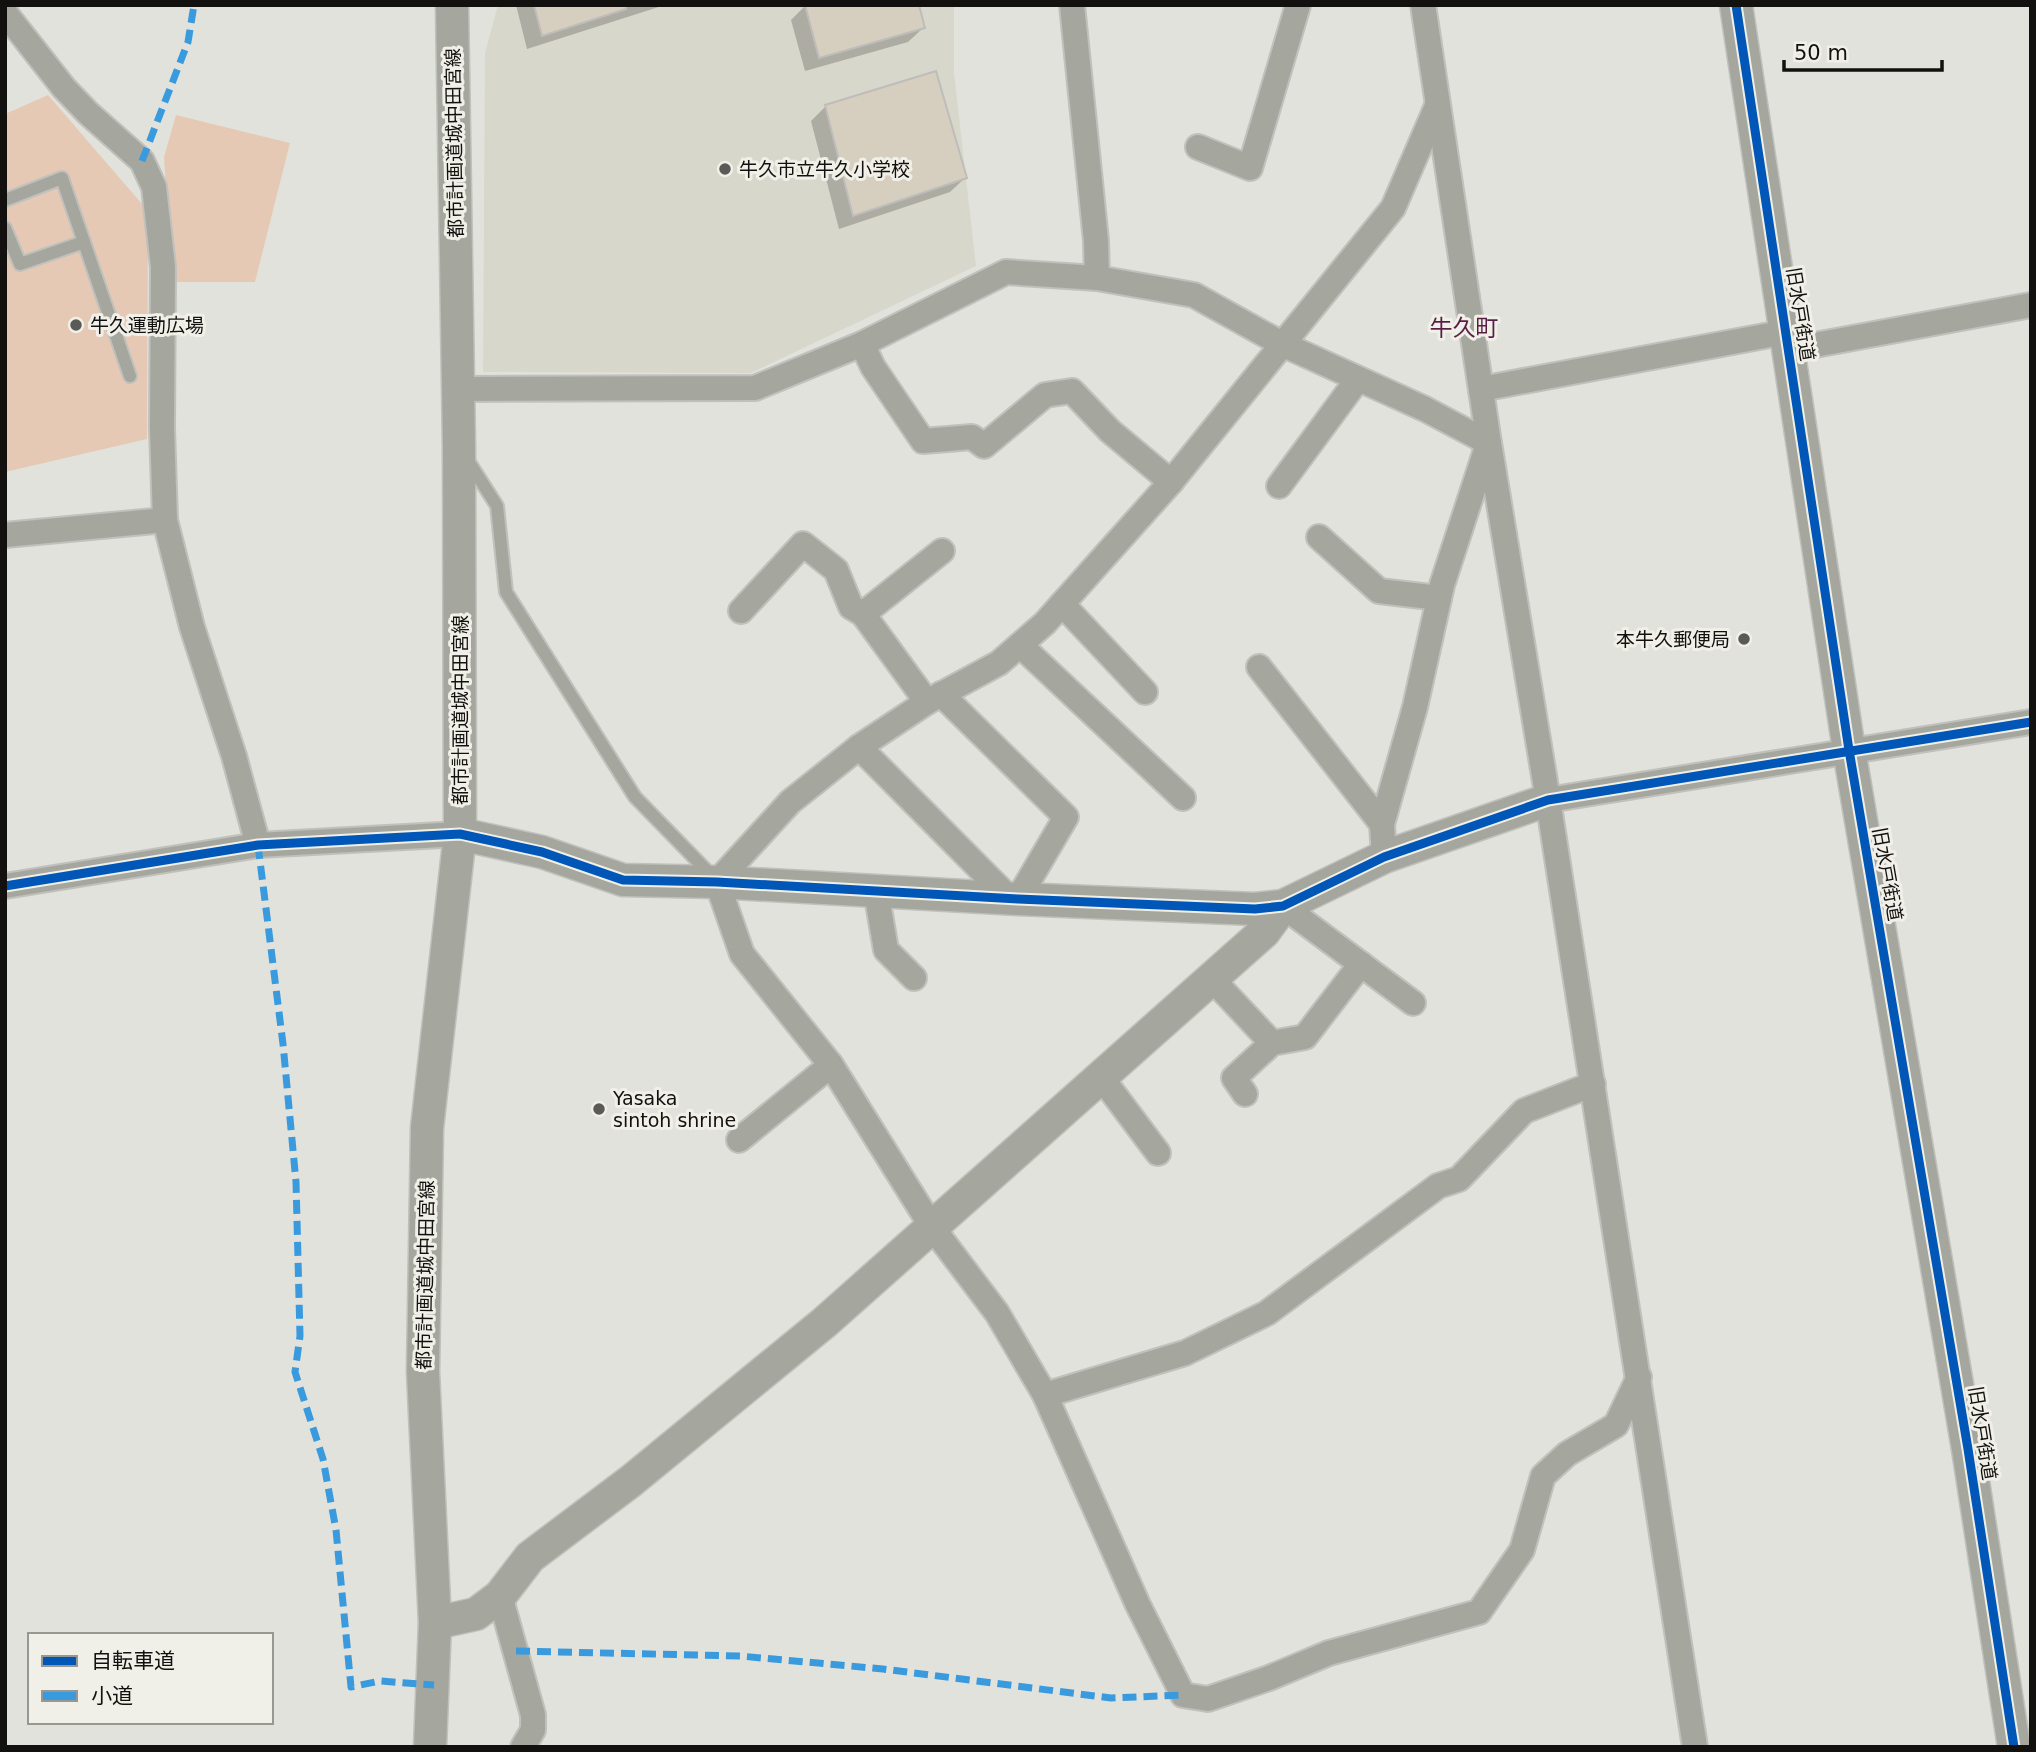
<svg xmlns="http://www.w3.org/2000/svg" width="2036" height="1752" font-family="'DejaVu Sans','Noto Sans JP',sans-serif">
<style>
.built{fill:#d7d7cc}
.green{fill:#e5c9b4}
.shadow{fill:#0003}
.building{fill:#d6cebf;stroke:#bebdba;stroke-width:2}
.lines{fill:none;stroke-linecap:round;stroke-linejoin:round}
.service-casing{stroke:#c0c0bd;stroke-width:16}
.minor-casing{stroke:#c0c0bd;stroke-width:28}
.tertiary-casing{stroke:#c0c0bd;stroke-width:35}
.service{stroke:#a5a79f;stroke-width:12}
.minor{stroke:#a5a79f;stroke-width:24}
.tertiary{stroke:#a5a79f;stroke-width:32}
.quiet{stroke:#3a9ade;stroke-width:7;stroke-dasharray:14 7;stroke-linecap:butt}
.cycleway-casing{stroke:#f1f0e8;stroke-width:13}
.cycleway{stroke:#0057b8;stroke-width:9}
.poi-dot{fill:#5b5a57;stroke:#f1f0e8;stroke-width:2.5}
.labels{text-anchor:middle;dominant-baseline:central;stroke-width:6;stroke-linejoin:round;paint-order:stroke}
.street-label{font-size:19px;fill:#12110f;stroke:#f1f0e8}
.poi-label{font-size:19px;fill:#12110f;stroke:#f1f0e8;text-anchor:start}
.quarter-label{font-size:23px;fill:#581e45;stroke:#f1f0e8}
</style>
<rect width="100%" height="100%" fill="#e2e2dd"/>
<!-- built -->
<path class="built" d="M 498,5 L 954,5 L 954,73 L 976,266 L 751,373 L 483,372 L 485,53 Z"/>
<!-- green -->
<g class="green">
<path d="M 48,95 L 148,211 L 147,439 L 5,472 L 5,114 Z"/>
<path d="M 176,115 L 290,143 L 255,282 L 172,282 L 164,157 Z"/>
</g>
<!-- shadow -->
<g class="shadow">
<path d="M 516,5 L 665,5 L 527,49 Z"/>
<path d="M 806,5 L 923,28 L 908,42 L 805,71 L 791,20 Z"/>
<path d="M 826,106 L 965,178 L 950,192 L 839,229 L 811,121 Z"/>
</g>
<!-- building -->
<g class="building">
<path d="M 534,5 L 626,5 L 626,9 L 542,36 Z"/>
<path d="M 805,5 L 919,5 L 925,28 L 819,58 Z"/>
<path d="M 936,71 L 967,178 L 853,216 L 825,105 Z"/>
</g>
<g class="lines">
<defs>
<g id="service">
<path d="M 5,200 L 62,178 L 130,376"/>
<path d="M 5,228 L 20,264 L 84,242"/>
<path d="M 467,459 L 497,506 L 506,592 L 635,797 L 713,877"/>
</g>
<g id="minor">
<path d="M 1072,5 L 1096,241 L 1097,278"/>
<path d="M 1423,5 L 1489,443 L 1548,800 L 1695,1747"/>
<path d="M 5,13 L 64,88 L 88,113 L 142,161 L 154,187 L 163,267 L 162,428 L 165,520 L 192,627 L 234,756 L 258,845"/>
<path d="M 1437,106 L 1393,208 L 1171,482 L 1045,623 L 999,663 L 927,702 L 859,747 L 790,802 L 717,882 L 742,954 L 831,1065 L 932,1227 L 997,1313 L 1045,1395 L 1138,1605 L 1183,1695 L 1208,1699 L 1269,1678 L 1329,1653 L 1479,1612 L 1522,1550 L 1543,1476 L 1567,1454 L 1616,1425 L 1639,1377"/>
<path d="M 1198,147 L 1250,168 L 1298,5"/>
<path d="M 862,344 L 873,367 L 923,441 L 972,437 L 984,446 L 1045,395 L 1072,391 L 1110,431 L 1171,482"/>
<path d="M 1788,350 L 2031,305"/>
<path d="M 459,389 L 755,388 L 862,344 L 1006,272 L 1097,278 L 1194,295 L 1282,344 L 1425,409 L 1489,443"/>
<path d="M 1481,389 L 1786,332"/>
<path d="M 1279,486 L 1358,379"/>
<path d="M 5,535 L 165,520"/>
<path d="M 1319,537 L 1379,591 L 1439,598"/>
<path d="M 1062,604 L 1145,692"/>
<path d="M 741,611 L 803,544 L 836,570 L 851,607 L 863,614 L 927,702"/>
<path d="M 863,614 L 942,551"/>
<path d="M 1020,645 L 1183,798"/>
<path d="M 1259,667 L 1382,824"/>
<path d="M 941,694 L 1066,817 L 1018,899"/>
<path d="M 859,747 L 1009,898"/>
<path d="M 1548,800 L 2031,722"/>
<path d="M 1384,857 L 1382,824 L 1415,707 L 1442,585 L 1487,447"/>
<path d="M 5,886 L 258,845 L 460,834"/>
<path d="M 876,891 L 886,950 L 914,978"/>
<path d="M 1283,906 L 1413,1003"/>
<path d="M 1212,979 L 1272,1043"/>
<path d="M 1101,1077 L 1158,1153"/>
<path d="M 1245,1094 L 1234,1078 L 1272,1043 L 1305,1037 L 1361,964"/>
<path d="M 739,1140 L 831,1065"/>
<path d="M 1045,1395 L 1185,1353 L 1267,1313 L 1438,1186 L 1459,1179 L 1524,1111 L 1593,1084"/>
<path d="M 500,1596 L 533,1715 L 533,1730 L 523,1747"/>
</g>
<g id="tertiary">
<path d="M 1736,5 L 1849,750 L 1968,1449 L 2014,1747"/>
<path d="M 460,834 L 542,852 L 623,880 L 717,882 L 1018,899 L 1255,909 L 1283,906 L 1384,857 L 1548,800"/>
<path d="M 435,1623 L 476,1614 L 500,1596 L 530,1557 L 631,1481 L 825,1322 L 1264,932 L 1283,906"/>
<path d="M 430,1747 L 435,1623 L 423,1372 L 427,1128 L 460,834 L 459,447 L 452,5"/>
</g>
</defs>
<!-- service casing -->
<use href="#service" class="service-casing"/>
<!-- minor casing -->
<use href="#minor" class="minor-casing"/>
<!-- tertiary casing -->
<use href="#tertiary" class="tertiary-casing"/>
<!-- service -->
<use href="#service" class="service"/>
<!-- minor -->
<use href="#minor" class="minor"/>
<!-- tertiary -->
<use href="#tertiary" class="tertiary"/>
<!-- quiet -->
<g class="quiet">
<path d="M 142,161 L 188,42 L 194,5"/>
<path d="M 258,845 L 283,1044 L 296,1182 L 300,1336 L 295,1372 L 323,1459 L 336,1530 L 351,1687 L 380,1681 L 434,1685"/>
<path d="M 516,1651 L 740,1656 L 883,1669 L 1111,1698 L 1183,1695"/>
</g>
<defs>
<g id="cycleway">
<path d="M 1736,5 L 1849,750 L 1968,1449 L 2014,1747"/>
<path d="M 5,886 L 258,845 L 460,834 L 542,852 L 623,880 L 717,882 L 1018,899 L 1255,909 L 1283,906 L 1384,857 L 1548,800 L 2031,722"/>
</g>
</defs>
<!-- cycleway casing -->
<use href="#cycleway" class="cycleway-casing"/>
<!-- cycleway -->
<use href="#cycleway" class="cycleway"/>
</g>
<!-- markers -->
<g class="poi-dot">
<circle cx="725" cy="169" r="7"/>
<circle cx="76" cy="325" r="7"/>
<circle cx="1744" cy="639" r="7"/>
<circle cx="599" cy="1109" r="7"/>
</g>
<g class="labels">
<!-- street labels -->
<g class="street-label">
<text transform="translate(454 143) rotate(-91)">都市計画道城中田宮線</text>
<text transform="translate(1801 314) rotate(81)">旧水戸街道</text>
<text transform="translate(460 710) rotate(-90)">都市計画道城中田宮線</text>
<text transform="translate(1888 874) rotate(80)">旧水戸街道</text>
<text transform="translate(425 1275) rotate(-89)">都市計画道城中田宮線</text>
<text transform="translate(1983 1433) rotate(81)">旧水戸街道</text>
</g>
<!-- poi labels -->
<g class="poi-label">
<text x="739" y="169">牛久市立牛久小学校</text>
<text x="90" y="325">牛久運動広場</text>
<text x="1730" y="639" text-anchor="end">本牛久郵便局</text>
<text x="613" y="1098">Yasaka<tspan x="613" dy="22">sintoh shrine</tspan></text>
</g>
<!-- quarter labels -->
<g class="quarter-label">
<text x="1464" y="328">牛久町</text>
</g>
</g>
<!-- border -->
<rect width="2036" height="1752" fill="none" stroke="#12110f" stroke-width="14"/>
<!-- legend -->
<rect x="28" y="1633" width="245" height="91" fill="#f1f0e8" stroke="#989791" stroke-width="2"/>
<rect x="42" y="1656" width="35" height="10" fill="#0057b8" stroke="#989791" stroke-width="2"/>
<text x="91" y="1668" font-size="21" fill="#12110f">自転車道</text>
<rect x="42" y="1691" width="35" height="10" fill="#3a9ade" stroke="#989791" stroke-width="2"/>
<text x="91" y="1703" font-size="21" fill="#12110f">小道</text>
<!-- scale -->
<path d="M1784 60v10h158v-10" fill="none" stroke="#12110f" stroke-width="3.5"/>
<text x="1794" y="60" font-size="21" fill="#12110f" stroke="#f1f0e8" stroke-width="5" paint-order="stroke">50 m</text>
</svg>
